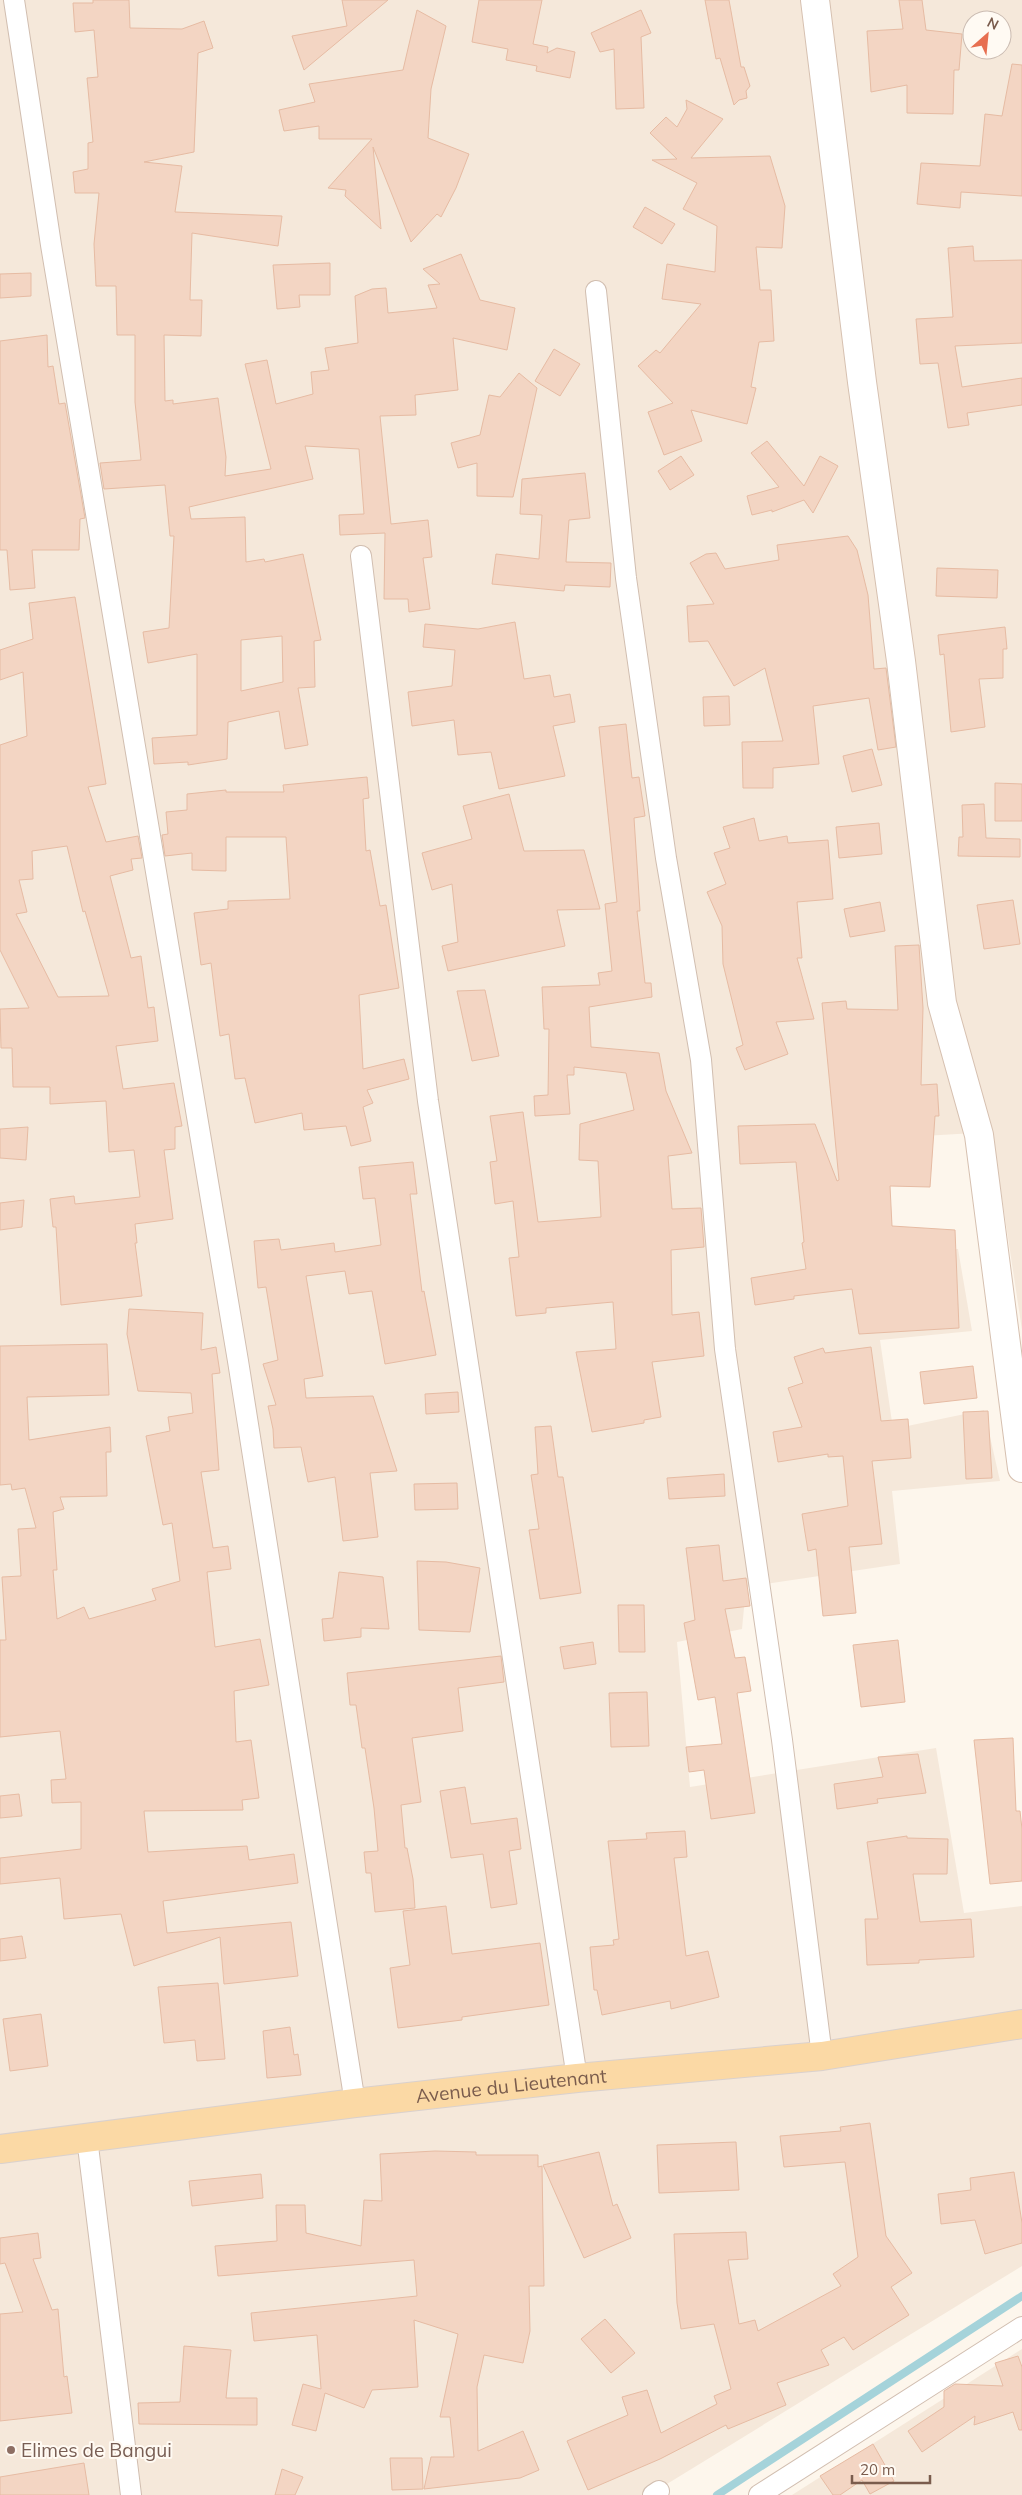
<svg xmlns="http://www.w3.org/2000/svg" width="1022" height="2495" font-family="Mulish,sans-serif">
<style>
.residential{fill:#f5e8da;fill-rule:evenodd}
.lines{fill:none;stroke-linecap:round;stroke-linejoin:round}
.stream{stroke:#a5d3da;stroke-width:8}
.building{fill:#f3d5c3;stroke:#e6bba3;fill-rule:evenodd}
.street-casing{stroke:#d1beb0;stroke-width:22}
.secondary-casing{stroke:#d6c0b0;stroke-width:30}
.primary-casing{stroke:#dad1cd;stroke-width:30}
.street{stroke:#fff;stroke-width:20}
.secondary{stroke:#fff;stroke-width:28}
.primary{stroke:#fbd9a5;stroke-width:28}
.education-dot{fill:#8d6e63;stroke:#fffaf3;stroke-width:2}
.labels{text-anchor:middle;dominant-baseline:central;stroke-width:4;stroke-linejoin:round;paint-order:stroke}
.street-label{font-size:19px;fill:#7a5c4d;stroke:#fffaf3}
.education-label{font-size:19px;fill:#785e54;stroke:#fffaf3;text-anchor:start}
</style>
<rect width="100%" height="100%" fill="#fdf6ec"/>
<!-- residential -->
<g class="residential">
<path d="M 0,0 L 1022,0 L 1022,1330 L 992,1132 L 854,1140 L 857,1251 L 958,1249 L 972,1331 L 880,1340 L 893,1429 L 984,1410 L 1000,1481 L 892,1491 L 900,1564 L 746,1587 L 742,1629 L 677,1642 L 690,1787 L 936,1748 L 964,1913 L 1022,1906 L 1022,2266 L 649,2495 L 0,2495 ZM 972,20 L 1002,20 L 1002,50 L 972,50 Z"/>
<path d="M 1022,2349 L 1022,2495 L 792,2495 Z"/>
</g>
<g class="lines">
<!-- stream -->
<path class="stream" d="M 717,2495 L 1022,2296"/>
</g>
<!-- building -->
<g class="building">
<path d="M 93,0 L 129,0 L 130,28 L 182,29 L 204,21 L 213,48 L 198,53 L 194,152 L 144,162 L 182,166 L 175,212 L 282,216 L 278,246 L 192,233 L 190,300 L 202,300 L 201,336 L 164,335 L 165,401 L 173,400 L 173,404 L 218,398 L 226,457 L 225,476 L 271,469 L 245,364 L 267,360 L 276,404 L 313,394 L 311,372 L 329,370 L 325,348 L 358,343 L 355,296 L 372,289 L 386,288 L 388,313 L 437,308 L 428,285 L 440,284 L 423,269 L 461,254 L 480,300 L 515,308 L 507,350 L 453,338 L 458,390 L 415,395 L 416,415 L 380,416 L 391,524 L 428,520 L 432,557 L 423,558 L 430,609 L 409,612 L 408,599 L 384,599 L 385,533 L 340,535 L 339,515 L 364,514 L 359,449 L 305,446 L 313,479 L 189,507 L 191,519 L 245,517 L 246,562 L 264,559 L 265,562 L 303,554 L 321,640 L 314,641 L 315,687 L 298,688 L 308,745 L 285,749 L 279,711 L 228,722 L 227,759 L 188,765 L 188,762 L 154,764 L 152,738 L 197,735 L 197,654 L 148,663 L 143,632 L 169,628 L 174,536 L 170,536 L 165,485 L 104,489 L 100,463 L 141,460 L 135,402 L 135,335 L 117,335 L 116,286 L 96,286 L 94,244 L 99,193 L 75,193 L 73,172 L 88,169 L 88,143 L 93,142 L 87,78 L 98,77 L 94,30 L 75,32 L 73,3 L 93,3 ZM 282,636 L 283,682 L 241,691 L 241,640 Z"/>
<path d="M 342,0 L 388,0 L 304,70 L 292,36 L 347,26 Z"/>
<path d="M 479,0 L 542,0 L 533,44 L 548,47 L 547,53 L 557,48 L 575,52 L 570,78 L 536,71 L 537,66 L 506,60 L 508,49 L 472,42 Z"/>
<path d="M 705,0 L 729,0 L 741,67 L 744,67 L 750,86 L 746,91 L 747,98 L 739,100 L 734,105 L 720,58 L 716,59 Z"/>
<path d="M 899,0 L 922,0 L 926,30 L 962,34 L 959,70 L 954,70 L 953,114 L 907,113 L 907,85 L 871,92 L 867,31 L 903,29 Z"/>
<path d="M 417,10 L 446,26 L 431,89 L 428,138 L 469,154 L 456,188 L 441,217 L 437,214 L 411,242 L 373,147 L 381,229 L 345,196 L 346,190 L 328,188 L 372,139 L 319,139 L 319,126 L 284,131 L 279,110 L 315,102 L 309,84 L 403,70 Z"/>
<path d="M 641,10 L 651,33 L 641,37 L 644,108 L 616,109 L 614,49 L 600,52 L 591,33 Z"/>
<path d="M 1012,64 L 1022,65 L 1022,196 L 961,192 L 960,208 L 917,204 L 921,163 L 980,166 L 985,114 L 1002,116 Z"/>
<path d="M 686,100 L 723,119 L 691,158 L 770,156 L 785,206 L 782,248 L 756,247 L 760,290 L 771,290 L 774,341 L 759,342 L 751,387 L 756,388 L 747,424 L 691,410 L 702,441 L 664,455 L 648,412 L 673,403 L 638,366 L 656,350 L 660,353 L 701,304 L 662,299 L 667,264 L 715,272 L 717,226 L 683,209 L 697,183 L 652,160 L 677,159 L 650,133 L 666,117 L 677,127 L 687,109 Z"/>
<path d="M 645,207 L 675,224 L 662,244 L 633,227 Z"/>
<path d="M 973,246 L 974,261 L 1022,260 L 1022,343 L 955,346 L 962,387 L 1022,378 L 1022,405 L 967,413 L 969,425 L 948,428 L 938,363 L 920,364 L 916,319 L 953,317 L 948,248 Z"/>
<path d="M 330,263 L 330,295 L 299,295 L 300,307 L 277,309 L 273,265 Z"/>
<path d="M 31,273 L 31,296 L 0,298 L 0,274 Z"/>
<path d="M 47,335 L 48,367 L 53,366 L 59,404 L 65,403 L 85,518 L 80,519 L 79,550 L 32,550 L 35,588 L 10,590 L 7,550 L 0,550 L 0,341 Z"/>
<path d="M 554,349 L 580,364 L 560,396 L 535,381 Z"/>
<path d="M 519,373 L 537,388 L 513,497 L 477,496 L 477,463 L 458,468 L 451,443 L 480,435 L 489,395 L 500,397 Z"/>
<path d="M 767,441 L 804,486 L 820,456 L 838,466 L 813,513 L 804,500 L 772,512 L 772,510 L 752,515 L 747,496 L 779,487 L 751,453 Z"/>
<path d="M 681,456 L 694,475 L 670,490 L 658,471 Z"/>
<path d="M 585,473 L 590,518 L 569,520 L 566,562 L 611,563 L 610,587 L 565,585 L 564,591 L 492,584 L 496,554 L 539,559 L 542,515 L 520,514 L 522,479 Z"/>
<path d="M 848,536 L 857,550 L 868,595 L 874,669 L 886,668 L 896,747 L 878,750 L 869,698 L 813,706 L 819,764 L 773,768 L 773,788 L 743,788 L 742,742 L 783,741 L 765,668 L 734,686 L 708,641 L 689,642 L 687,606 L 714,604 L 690,563 L 706,554 L 716,553 L 725,569 L 779,560 L 777,545 Z"/>
<path d="M 937,568 L 998,570 L 997,598 L 936,596 Z"/>
<path d="M 75,597 L 106,784 L 88,787 L 106,842 L 138,836 L 142,858 L 131,859 L 133,870 L 110,876 L 131,958 L 141,956 L 148,1008 L 154,1007 L 158,1041 L 116,1046 L 123,1089 L 174,1083 L 182,1126 L 175,1127 L 175,1149 L 164,1150 L 173,1219 L 135,1224 L 137,1243 L 135,1243 L 142,1296 L 61,1305 L 56,1227 L 53,1227 L 50,1199 L 74,1196 L 75,1204 L 140,1197 L 134,1150 L 109,1152 L 106,1101 L 50,1104 L 50,1087 L 13,1087 L 12,1048 L 1,1048 L 0,1009 L 29,1008 L 0,950 L 0,745 L 27,736 L 23,672 L 0,680 L 0,650 L 33,639 L 29,603 ZM 67,846 L 83,912 L 85,911 L 109,996 L 58,997 L 16,914 L 27,912 L 19,880 L 33,879 L 32,851 Z"/>
<path d="M 515,622 L 524,679 L 550,675 L 554,697 L 570,694 L 575,722 L 553,726 L 565,776 L 499,789 L 491,752 L 458,755 L 454,720 L 412,726 L 408,692 L 452,686 L 455,650 L 423,647 L 425,624 L 478,629 Z"/>
<path d="M 1005,627 L 1007,649 L 1003,649 L 1003,678 L 979,679 L 985,727 L 951,732 L 944,654 L 940,655 L 938,635 Z"/>
<path d="M 729,696 L 730,725 L 704,726 L 703,697 Z"/>
<path d="M 626,724 L 632,778 L 639,777 L 645,816 L 634,818 L 640,911 L 637,911 L 645,983 L 651,983 L 652,997 L 589,1007 L 591,1047 L 659,1053 L 666,1091 L 692,1153 L 668,1156 L 672,1209 L 701,1208 L 704,1247 L 671,1250 L 672,1315 L 699,1312 L 704,1356 L 652,1362 L 661,1417 L 644,1420 L 644,1423 L 592,1432 L 576,1352 L 616,1349 L 613,1302 L 546,1308 L 546,1313 L 516,1316 L 509,1258 L 519,1257 L 513,1201 L 495,1204 L 490,1162 L 497,1161 L 490,1116 L 523,1112 L 538,1222 L 601,1217 L 598,1161 L 579,1160 L 580,1124 L 634,1110 L 626,1073 L 574,1067 L 574,1075 L 567,1075 L 570,1114 L 535,1116 L 534,1096 L 548,1095 L 549,1029 L 544,1029 L 542,987 L 600,985 L 598,973 L 612,971 L 605,904 L 617,902 L 599,727 Z"/>
<path d="M 872,749 L 882,785 L 852,792 L 843,756 Z"/>
<path d="M 367,777 L 369,798 L 363,799 L 366,851 L 370,850 L 380,906 L 386,905 L 399,988 L 359,995 L 363,1069 L 404,1059 L 409,1079 L 367,1090 L 373,1103 L 363,1107 L 371,1141 L 351,1146 L 346,1126 L 304,1130 L 302,1113 L 255,1123 L 245,1078 L 235,1079 L 229,1034 L 220,1036 L 211,963 L 201,965 L 194,913 L 228,909 L 228,901 L 290,899 L 286,837 L 226,837 L 226,871 L 192,870 L 192,853 L 165,856 L 162,835 L 168,834 L 166,812 L 187,810 L 187,794 L 226,790 L 226,792 L 284,792 L 283,785 Z"/>
<path d="M 995,783 L 1022,784 L 1022,821 L 995,821 Z"/>
<path d="M 509,794 L 524,851 L 584,850 L 600,909 L 557,910 L 565,946 L 448,971 L 442,946 L 458,942 L 452,884 L 432,890 L 422,853 L 472,839 L 463,806 Z"/>
<path d="M 984,804 L 986,838 L 1020,839 L 1020,857 L 958,856 L 959,837 L 963,837 L 962,805 Z"/>
<path d="M 754,818 L 759,841 L 787,836 L 788,843 L 828,840 L 833,899 L 797,902 L 802,958 L 797,958 L 814,1019 L 776,1022 L 788,1054 L 745,1070 L 736,1048 L 743,1045 L 723,964 L 722,926 L 707,892 L 726,884 L 714,853 L 730,848 L 723,827 Z"/>
<path d="M 879,823 L 882,854 L 839,858 L 836,827 Z"/>
<path d="M 1013,900 L 1020,944 L 984,949 L 977,905 Z"/>
<path d="M 880,902 L 885,931 L 850,937 L 844,909 Z"/>
<path d="M 919,945 L 923,1008 L 921,1085 L 937,1084 L 939,1116 L 935,1116 L 930,1187 L 890,1186 L 892,1226 L 955,1230 L 959,1328 L 859,1334 L 852,1289 L 794,1296 L 794,1299 L 755,1305 L 751,1278 L 806,1269 L 802,1243 L 804,1242 L 796,1162 L 740,1164 L 738,1126 L 815,1124 L 837,1181 L 839,1180 L 822,1003 L 846,1001 L 847,1009 L 898,1010 L 895,946 Z"/>
<path d="M 485,990 L 499,1056 L 472,1061 L 457,991 Z"/>
<path d="M 28,1127 L 26,1160 L 0,1158 L 0,1129 Z"/>
<path d="M 413,1162 L 417,1194 L 410,1194 L 422,1292 L 424,1291 L 436,1355 L 385,1364 L 372,1291 L 349,1294 L 345,1271 L 306,1276 L 323,1376 L 304,1379 L 306,1398 L 373,1396 L 397,1471 L 370,1473 L 378,1537 L 343,1541 L 335,1477 L 308,1482 L 301,1447 L 274,1448 L 273,1429 L 268,1406 L 276,1405 L 263,1364 L 278,1360 L 266,1287 L 258,1288 L 254,1241 L 279,1239 L 281,1250 L 334,1243 L 335,1252 L 381,1245 L 375,1198 L 363,1199 L 359,1167 Z"/>
<path d="M 24,1200 L 22,1227 L 0,1230 L 0,1203 Z"/>
<path d="M 129,1309 L 203,1313 L 201,1350 L 216,1347 L 220,1373 L 212,1374 L 219,1470 L 201,1472 L 213,1548 L 228,1546 L 231,1569 L 207,1572 L 215,1647 L 260,1639 L 269,1685 L 234,1691 L 236,1742 L 251,1740 L 259,1798 L 242,1800 L 243,1810 L 144,1811 L 148,1852 L 247,1846 L 249,1860 L 294,1854 L 298,1883 L 163,1901 L 167,1933 L 291,1922 L 298,1976 L 224,1984 L 220,1937 L 134,1966 L 121,1914 L 64,1919 L 60,1878 L 0,1884 L 0,1858 L 81,1849 L 81,1802 L 52,1803 L 51,1780 L 66,1779 L 60,1731 L 0,1737 L 0,1640 L 6,1640 L 2,1577 L 21,1576 L 18,1529 L 36,1528 L 25,1488 L 12,1490 L 11,1484 L 0,1485 L 0,1346 L 107,1344 L 109,1395 L 27,1397 L 29,1440 L 110,1427 L 111,1452 L 106,1452 L 107,1496 L 60,1497 L 64,1509 L 53,1512 L 57,1570 L 53,1570 L 57,1619 L 84,1607 L 89,1619 L 156,1600 L 152,1589 L 180,1581 L 172,1523 L 163,1525 L 146,1436 L 170,1431 L 168,1417 L 193,1413 L 191,1393 L 138,1391 L 127,1334 Z"/>
<path d="M 871,1347 L 881,1421 L 908,1419 L 911,1458 L 872,1461 L 882,1544 L 849,1547 L 856,1613 L 823,1616 L 816,1549 L 808,1551 L 802,1514 L 848,1506 L 843,1456 L 828,1457 L 828,1454 L 778,1462 L 773,1432 L 802,1427 L 788,1388 L 803,1383 L 794,1357 L 823,1348 L 825,1353 Z"/>
<path d="M 973,1366 L 977,1398 L 924,1404 L 920,1372 Z"/>
<path d="M 458,1392 L 459,1412 L 426,1414 L 425,1394 Z"/>
<path d="M 988,1411 L 992,1478 L 966,1479 L 963,1412 Z"/>
<path d="M 551,1426 L 558,1477 L 563,1477 L 581,1593 L 540,1599 L 529,1530 L 539,1529 L 531,1475 L 538,1474 L 535,1427 Z"/>
<path d="M 724,1474 L 725,1496 L 669,1499 L 667,1478 Z"/>
<path d="M 457,1483 L 458,1509 L 415,1510 L 414,1484 Z"/>
<path d="M 719,1545 L 723,1581 L 746,1578 L 750,1606 L 725,1609 L 735,1658 L 745,1657 L 751,1691 L 737,1693 L 755,1813 L 711,1819 L 704,1770 L 689,1772 L 686,1747 L 722,1744 L 715,1697 L 698,1700 L 684,1623 L 695,1620 L 686,1548 Z"/>
<path d="M 417,1561 L 446,1562 L 480,1568 L 470,1632 L 419,1630 Z"/>
<path d="M 339,1572 L 383,1577 L 389,1629 L 361,1628 L 361,1637 L 324,1641 L 322,1619 L 333,1618 Z"/>
<path d="M 618,1605 L 644,1605 L 645,1652 L 619,1652 Z"/>
<path d="M 898,1640 L 905,1702 L 861,1707 L 853,1645 Z"/>
<path d="M 593,1642 L 596,1664 L 564,1669 L 560,1647 Z"/>
<path d="M 501,1656 L 504,1682 L 458,1688 L 463,1731 L 412,1738 L 421,1802 L 401,1805 L 405,1848 L 407,1848 L 413,1879 L 415,1908 L 375,1912 L 371,1873 L 366,1873 L 364,1852 L 378,1851 L 374,1808 L 365,1748 L 362,1748 L 356,1705 L 350,1705 L 347,1673 Z"/>
<path d="M 647,1692 L 649,1746 L 611,1747 L 609,1693 Z"/>
<path d="M 1013,1738 L 1016,1811 L 1020,1811 L 1022,1829 L 1022,1881 L 990,1884 L 974,1740 Z"/>
<path d="M 918,1754 L 926,1793 L 877,1799 L 878,1803 L 837,1809 L 834,1784 L 883,1777 L 878,1757 Z"/>
<path d="M 465,1787 L 471,1824 L 517,1818 L 521,1849 L 509,1851 L 517,1904 L 491,1908 L 483,1854 L 451,1858 L 440,1791 Z"/>
<path d="M 19,1794 L 22,1816 L 0,1818 L 0,1796 Z"/>
<path d="M 685,1831 L 687,1857 L 674,1858 L 686,1956 L 708,1951 L 719,1997 L 671,2009 L 670,2001 L 602,2015 L 597,1990 L 594,1990 L 590,1947 L 614,1945 L 613,1940 L 619,1939 L 608,1841 L 647,1839 L 646,1833 Z"/>
<path d="M 907,1836 L 907,1838 L 948,1839 L 947,1874 L 913,1874 L 920,1922 L 971,1919 L 974,1957 L 919,1960 L 919,1963 L 867,1965 L 865,1919 L 878,1919 L 867,1842 Z"/>
<path d="M 446,1906 L 452,1954 L 540,1943 L 549,2005 L 462,2017 L 462,2020 L 398,2028 L 390,1968 L 410,1965 L 403,1911 Z"/>
<path d="M 22,1936 L 26,1958 L 0,1961 L 0,1939 Z"/>
<path d="M 218,1983 L 225,2059 L 197,2061 L 195,2040 L 164,2043 L 158,1987 Z"/>
<path d="M 41,2014 L 48,2066 L 10,2071 L 3,2019 Z"/>
<path d="M 290,2027 L 294,2055 L 298,2054 L 301,2075 L 267,2078 L 263,2031 Z"/>
<path d="M 870,2123 L 886,2236 L 912,2273 L 891,2287 L 909,2315 L 853,2350 L 844,2337 L 821,2350 L 829,2365 L 777,2383 L 786,2405 L 728,2429 L 726,2425 L 660,2459 L 588,2490 L 567,2441 L 628,2415 L 622,2397 L 647,2390 L 661,2433 L 717,2404 L 714,2396 L 731,2389 L 714,2324 L 681,2329 L 677,2303 L 674,2234 L 746,2232 L 748,2259 L 728,2260 L 739,2324 L 755,2320 L 758,2331 L 841,2286 L 833,2274 L 858,2257 L 845,2162 L 784,2167 L 780,2136 L 841,2131 L 840,2127 Z"/>
<path d="M 736,2142 L 739,2190 L 659,2193 L 657,2145 Z"/>
<path d="M 435,2151 L 476,2152 L 476,2155 L 538,2155 L 538,2167 L 542,2166 L 544,2286 L 529,2286 L 530,2331 L 523,2363 L 484,2355 L 477,2387 L 478,2451 L 523,2431 L 539,2470 L 520,2478 L 424,2489 L 431,2457 L 454,2457 L 450,2417 L 440,2417 L 458,2334 L 414,2320 L 418,2387 L 372,2390 L 364,2408 L 325,2393 L 316,2431 L 292,2425 L 303,2384 L 321,2389 L 317,2335 L 254,2341 L 251,2313 L 417,2296 L 414,2260 L 218,2276 L 215,2246 L 277,2241 L 276,2205 L 305,2205 L 306,2233 L 361,2246 L 364,2200 L 382,2201 L 380,2154 Z"/>
<path d="M 599,2152 L 613,2206 L 617,2204 L 631,2238 L 584,2258 L 543,2165 Z"/>
<path d="M 1014,2172 L 1022,2223 L 1022,2243 L 985,2254 L 975,2220 L 941,2224 L 938,2194 L 971,2190 L 970,2178 Z"/>
<path d="M 261,2174 L 263,2198 L 192,2206 L 189,2181 Z"/>
<path d="M 38,2233 L 41,2258 L 33,2259 L 52,2310 L 58,2309 L 64,2377 L 67,2376 L 72,2413 L 0,2421 L 0,2314 L 23,2312 L 5,2263 L 0,2264 L 0,2238 Z"/>
<path d="M 605,2319 L 635,2353 L 611,2373 L 581,2339 Z"/>
<path d="M 184,2346 L 231,2350 L 226,2398 L 257,2398 L 257,2425 L 139,2424 L 138,2403 L 180,2402 Z"/>
<path d="M 1018,2356 L 1022,2367 L 1022,2430 L 1019,2430 L 1013,2412 L 974,2425 L 975,2416 L 922,2452 L 908,2431 L 944,2407 L 944,2391 L 955,2384 L 1003,2386 L 995,2363 Z"/>
<path d="M 873,2444 L 894,2481 L 870,2494 L 862,2480 L 840,2495 L 833,2495 L 820,2476 Z"/>
<path d="M 390,2458 L 422,2458 L 423,2489 L 392,2490 Z"/>
<path d="M 84,2463 L 89,2495 L 0,2495 L 0,2477 Z"/>
<path d="M 282,2469 L 303,2477 L 295,2495 L 275,2495 Z"/>
</g>
<g class="lines">
<defs>
<g id="street">
<path d="M 14,0 L 51,245 L 238,1361 L 355,2103"/>
<path d="M 596,291 L 626,578 L 666,858 L 701,1060 L 725,1349 L 782,1740 L 822,2056"/>
<path d="M 361,556 L 428,1101 L 577,2078"/>
<path d="M 87,2138 L 131,2495"/>
<path d="M 653,2495 L 659,2491"/>
<path d="M 759,2495 L 1022,2327"/>
</g>
<path id="secondary" d="M 815,0 L 862,382 L 901,661 L 942,1003 L 979,1135 L 1022,1468"/>
<g id="primary">
<path id="s1" d="M 0,2149 L 355,2103 L 577,2078 L 822,2056 L 1022,2024"/>
</g>
</defs>
<!-- street casing -->
<use href="#street" class="street-casing"/>
<!-- secondary casing -->
<use href="#secondary" class="secondary-casing"/>
<!-- primary casing -->
<use href="#primary" class="primary-casing"/>
<!-- street -->
<use href="#street" class="street"/>
<!-- secondary -->
<use href="#secondary" class="secondary"/>
<!-- primary -->
<use href="#primary" class="primary"/>
</g>
<!-- markers -->
<circle class="education-dot" cx="11" cy="2450" r="5"/>
<g class="labels">
<!-- street labels -->
<g class="street-label">
<text stroke="none"><textPath href="#s1" startOffset="515">Avenue du Lieutenant</textPath></text>
</g>
<!-- education labels -->
<g class="education-label">
<text x="21" y="2450">Elimes de Bangui</text>
</g>
</g>
<!-- north arrow -->
<g transform="translate(987 35) rotate(27)"><circle r="24" fill="#fffaf3" stroke="#cabbb1"/>
<path d="M0-4L9 19L0 12L-9 19Z" fill="#e76f51"/>
<text y="-8" font-size="14" font-weight="bold" text-anchor="middle" fill="#7a5c4d">N</text>
</g>
<!-- scale -->
<path d="M852 2475v8h78v-8" fill="none" stroke="#7a5c4d" stroke-width="2.5"/>
<text x="860" y="2475" font-size="15" fill="#7a5c4d" stroke="#fffaf3" stroke-width="4" paint-order="stroke">20 m</text>
</svg>
